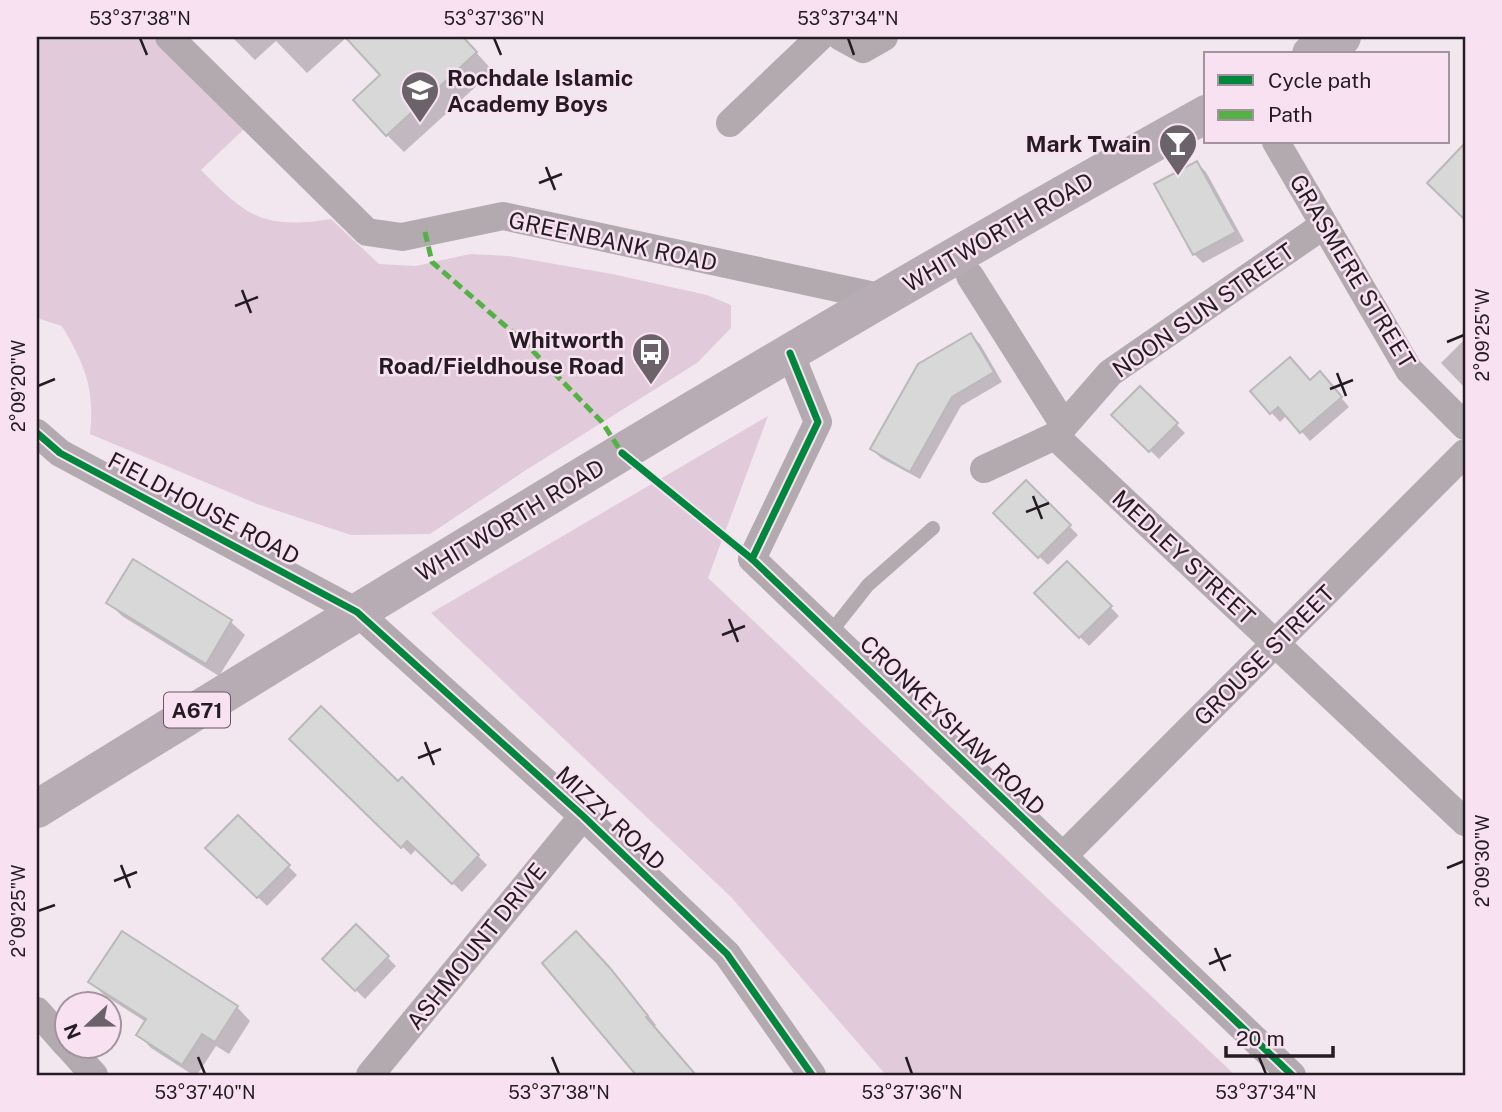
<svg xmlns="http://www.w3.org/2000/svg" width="1502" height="1112" font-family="'Public Sans',sans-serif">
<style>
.green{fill:#e1cada}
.shadow{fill:#0003}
.building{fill:#d8d8d9;stroke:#bab9ba;stroke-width:2}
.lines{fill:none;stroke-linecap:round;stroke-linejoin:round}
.lane{stroke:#b2aaaf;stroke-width:14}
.street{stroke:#b2aaaf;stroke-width:28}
.primary{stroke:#b7acb3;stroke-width:38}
.quiet{stroke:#55b145;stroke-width:5;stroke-dasharray:10 5;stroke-linecap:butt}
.cycleway-casing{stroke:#f8e2f1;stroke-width:11}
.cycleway{stroke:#00873e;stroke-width:7}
.ticks{fill:none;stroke:#241c22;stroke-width:2.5}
.labels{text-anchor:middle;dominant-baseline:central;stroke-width:5;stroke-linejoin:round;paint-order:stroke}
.shield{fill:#f8e2f1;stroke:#645760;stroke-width:2}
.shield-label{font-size:21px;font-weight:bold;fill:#241c22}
.poi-label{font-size:23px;font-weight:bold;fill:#241c22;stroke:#f8e2f1;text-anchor:end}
.street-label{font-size:23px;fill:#241c22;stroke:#f8e2f1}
.neatline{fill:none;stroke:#241c22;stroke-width:2.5}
.ticks-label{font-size:18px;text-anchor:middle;fill:#241c22}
</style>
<rect width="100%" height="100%" fill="#f3e7ef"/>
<!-- green -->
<g class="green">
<path d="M 37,37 L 152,37 L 244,129 L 201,170 C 246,216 263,230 331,219 L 379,264 L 416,266 L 470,254 L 509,256 L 612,274 L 707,295 L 731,305 L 731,328 L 697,363 L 523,472 L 430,534 L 351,535 L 257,504 L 90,434 C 95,389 85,365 62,326 L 37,318 Z"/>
<path d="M 768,416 L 708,578 L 1235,1075 L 886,1075 L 731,897 L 431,613 Z"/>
</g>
<!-- shadow -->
<g class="shadow">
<path d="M 232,37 L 347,37 L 307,73 L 276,41 L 255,60 Z"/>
<path d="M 347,37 L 462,37 L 493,71 L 404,152 L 387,135 L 383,76 Z"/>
<path d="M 1197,163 L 1206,172 L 1244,241 L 1203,263 L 1194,254 L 1156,185 Z"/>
<path d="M 971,335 L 980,344 L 1002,382 L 961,406 L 920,479 L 881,458 L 872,449 Z"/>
<path d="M 1465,339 L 1465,388 L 1441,363 Z"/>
<path d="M 1311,382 L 1329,383 L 1349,407 L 1310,441 L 1287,415 L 1280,422 L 1252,391 Z"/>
<path d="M 1140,388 L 1185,433 L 1159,459 L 1114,415 Z"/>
<path d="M 1026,483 L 1078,535 L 1048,565 L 995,513 Z"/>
<path d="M 134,562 L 231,622 L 245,635 L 219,676 L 122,616 L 109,603 Z"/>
<path d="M 1067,563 L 1119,616 L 1089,646 L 1036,593 Z"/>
<path d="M 292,739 L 398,783 L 402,779 L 487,865 L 462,892 L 417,848 L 411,855 Z"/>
<path d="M 238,817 L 297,875 L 267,906 L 208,848 Z"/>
<path d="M 356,926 L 396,966 L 365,999 L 324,959 Z"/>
<path d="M 585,942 L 619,979 L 656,1025 L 653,1027 L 696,1075 L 638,1075 L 544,963 Z"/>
<path d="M 91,982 L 237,1007 L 250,1021 L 229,1054 L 216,1046 L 197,1075 L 193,1075 L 151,1048 L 138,1034 L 146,1022 L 104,995 Z"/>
</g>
<!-- building -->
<g class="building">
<path d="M 345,37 L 463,37 L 477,52 L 386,136 L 353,100 L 380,75 Z"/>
<path d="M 1465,143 L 1465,220 L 1427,183 Z"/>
<path d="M 1197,161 L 1236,232 L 1193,255 L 1154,184 Z"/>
<path d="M 971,333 L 994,372 L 952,397 L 910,472 L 870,449 L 918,364 Z"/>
<path d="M 1290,357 L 1310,380 L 1320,371 L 1342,397 L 1300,433 L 1278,407 L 1270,414 L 1250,391 Z"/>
<path d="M 1140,386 L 1178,423 L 1149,452 L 1111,415 Z"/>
<path d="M 1026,480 L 1071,525 L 1038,558 L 993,513 Z"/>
<path d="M 133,559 L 232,620 L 206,664 L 106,603 Z"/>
<path d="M 1067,561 L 1112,606 L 1079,638 L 1034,593 Z"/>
<path d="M 321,706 L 398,781 L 402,777 L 479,855 L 452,884 L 407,841 L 401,848 L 289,739 Z"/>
<path d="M 238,815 L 290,865 L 257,898 L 205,848 Z"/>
<path d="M 356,924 L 389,956 L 355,991 L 322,959 Z"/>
<path d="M 122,931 L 238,1006 L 215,1042 L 202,1034 L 182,1065 L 136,1035 L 146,1019 L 88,982 Z"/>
<path d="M 576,931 L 610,968 L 648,1016 L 646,1017 L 696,1075 L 636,1075 L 542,963 Z"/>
</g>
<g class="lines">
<!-- lane -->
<path class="lane" d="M 830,633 L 868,585 L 933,528"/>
<!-- street -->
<g class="street">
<path d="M 169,37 L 367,232 L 402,237 L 503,216 L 884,298"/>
<path d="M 841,37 L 863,49 L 884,37"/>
<path d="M 730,123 L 820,37"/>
<path d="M 1276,142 L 1409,370 L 1465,426"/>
<path d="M 970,276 L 1064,425"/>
<path d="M 790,353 L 818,422 L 752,559 L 1292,1075"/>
<path d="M 37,433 L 60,453 L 357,612 L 583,816 L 727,954 L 812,1075"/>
<path d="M 1055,436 L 1465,822"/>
<path d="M 984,469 L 1055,436 L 1110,373 L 1324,225"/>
<path d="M 1063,856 L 1465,453"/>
<path d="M 37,1011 L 66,1044"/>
<path d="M 68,1046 L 94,1075"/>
<path d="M 370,1075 L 583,816"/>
</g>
<!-- primary -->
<g class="primary">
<path d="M 1311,54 L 1342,37"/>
<path d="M 37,809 C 423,571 810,334 1206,114"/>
</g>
<!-- quiet -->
<path class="quiet" d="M 425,232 L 432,262 L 526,344 L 602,422 L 622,453"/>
<defs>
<g id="cycleway">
<path d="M 790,353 L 818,422 L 752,559 L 1292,1075"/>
<path d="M 37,433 L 60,453 L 357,612 L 583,816 L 727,954 L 812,1075"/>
<path d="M 622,453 L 752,559"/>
</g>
</defs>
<!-- cycleway casing -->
<use href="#cycleway" class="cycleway-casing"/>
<!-- cycleway -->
<use href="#cycleway" class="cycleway"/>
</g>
<!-- ticks -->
<path class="ticks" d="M 140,38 L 147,55M 494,38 L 501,55M 848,38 L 854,55M 546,167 L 555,190M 539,183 L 562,174M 242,290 L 251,313M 235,306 L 258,297M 1447,342 L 1464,335M 1337,373 L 1346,396M 38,386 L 55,379M 1330,389 L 1353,380M 1033,496 L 1042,519M 1026,512 L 1049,503M 729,619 L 738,642M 722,635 L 745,626M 425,742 L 434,765M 418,758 L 441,749M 121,865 L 130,888M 1447,868 L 1464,861M 114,881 L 137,872M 38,911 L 55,905M 1215,948 L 1225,971M 1209,964 L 1231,955M 198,1057 L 205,1074M 552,1057 L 559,1074M 906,1057 L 912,1074M 1259,1057 L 1266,1074"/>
<!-- icons -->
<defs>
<symbol id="school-pin" viewBox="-11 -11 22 30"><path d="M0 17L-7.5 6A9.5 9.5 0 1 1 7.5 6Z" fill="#6c636a" stroke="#f8e2f1"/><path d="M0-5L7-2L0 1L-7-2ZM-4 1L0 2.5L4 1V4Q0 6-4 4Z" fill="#fff"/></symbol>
<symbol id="bar-pin" viewBox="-11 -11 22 30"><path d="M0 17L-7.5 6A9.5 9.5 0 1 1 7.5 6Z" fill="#6c636a" stroke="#f8e2f1"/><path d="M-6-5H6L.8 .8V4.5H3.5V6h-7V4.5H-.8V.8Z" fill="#fff"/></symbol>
<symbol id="bus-pin" viewBox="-11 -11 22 30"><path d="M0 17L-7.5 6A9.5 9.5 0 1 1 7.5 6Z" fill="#6c636a" stroke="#f8e2f1"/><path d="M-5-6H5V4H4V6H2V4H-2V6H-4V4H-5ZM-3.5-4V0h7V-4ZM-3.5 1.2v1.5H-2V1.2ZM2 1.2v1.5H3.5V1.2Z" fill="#fff"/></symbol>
</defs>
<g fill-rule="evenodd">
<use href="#school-pin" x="398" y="68" width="44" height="60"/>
<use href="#bar-pin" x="1156" y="121" width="44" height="60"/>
<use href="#bus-pin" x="629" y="330" width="44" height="60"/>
</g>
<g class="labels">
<!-- shield labels -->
<rect class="shield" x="164" y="692.5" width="66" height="35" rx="5"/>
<g class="shield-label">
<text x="197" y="710">A671</text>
</g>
<!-- poi labels -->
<g class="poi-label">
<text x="447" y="77" text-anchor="start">Rochdale Islamic<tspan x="447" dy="26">Academy Boys</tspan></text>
<text x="1151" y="143">Mark Twain</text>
<text x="624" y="339">Whitworth<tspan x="624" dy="26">Road/Fieldhouse Road</tspan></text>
</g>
<!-- street labels -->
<g class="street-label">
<text transform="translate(998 232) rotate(-30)">WHITWORTH ROAD</text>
<text transform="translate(613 241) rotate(12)">GREENBANK ROAD</text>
<text transform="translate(1353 271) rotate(59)">GRASMERE STREET</text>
<text transform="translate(1203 310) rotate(-35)">NOON SUN STREET</text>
<text transform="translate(204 508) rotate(28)">FIELDHOUSE ROAD</text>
<text transform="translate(510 520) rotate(-31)">WHITWORTH ROAD</text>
<text transform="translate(1184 557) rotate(43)">MEDLEY STREET</text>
<text transform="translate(1264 655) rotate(-45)">GROUSE STREET</text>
<text transform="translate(953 725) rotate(44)">CRONKEYSHAW ROAD</text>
<text transform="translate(611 818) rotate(43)">MIZZY ROAD</text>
<text transform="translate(476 946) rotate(-51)">ASHMOUNT DRIVE</text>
</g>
</g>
<!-- border -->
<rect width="1502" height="1112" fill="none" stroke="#f8e2f1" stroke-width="77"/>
<!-- legend -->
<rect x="1204" y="52" width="245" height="91" fill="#f8e2f1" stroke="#a3939e" stroke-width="2"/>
<rect x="1218" y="75" width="35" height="10" fill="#00873e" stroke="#a3939e" stroke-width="2"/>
<text x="1268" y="88" font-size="21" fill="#241c22">Cycle path</text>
<rect x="1218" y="110" width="35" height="10" fill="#55b145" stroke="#a3939e" stroke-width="2"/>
<text x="1268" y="122" font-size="21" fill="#241c22">Path</text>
<!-- north arrow -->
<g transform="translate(88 1025) rotate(248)"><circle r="33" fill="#f8e2f1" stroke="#a3939e" stroke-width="2"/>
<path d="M0-5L12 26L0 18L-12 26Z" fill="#6c636a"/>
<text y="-10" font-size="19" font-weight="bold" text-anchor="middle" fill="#241c22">N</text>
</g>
<!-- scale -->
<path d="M1226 1046v10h107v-10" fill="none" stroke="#241c22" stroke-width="3.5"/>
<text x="1236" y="1046" font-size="21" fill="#241c22" stroke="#f8e2f1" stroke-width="5" paint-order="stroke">20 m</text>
<rect x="38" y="38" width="1426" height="1036" class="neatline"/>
<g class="ticks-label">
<text x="140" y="25">53°37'38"N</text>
<text x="494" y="25">53°37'36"N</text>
<text x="848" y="25">53°37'34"N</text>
<text transform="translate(1483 335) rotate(-90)" y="6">2°09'25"W</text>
<text transform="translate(19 386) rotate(-90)" y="6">2°09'20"W</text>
<text transform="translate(1483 861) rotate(-90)" y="6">2°09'30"W</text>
<text transform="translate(19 911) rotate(-90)" y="6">2°09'25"W</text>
<text x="205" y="1099">53°37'40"N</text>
<text x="559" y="1099">53°37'38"N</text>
<text x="912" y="1099">53°37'36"N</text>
<text x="1266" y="1099">53°37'34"N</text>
</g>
</svg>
